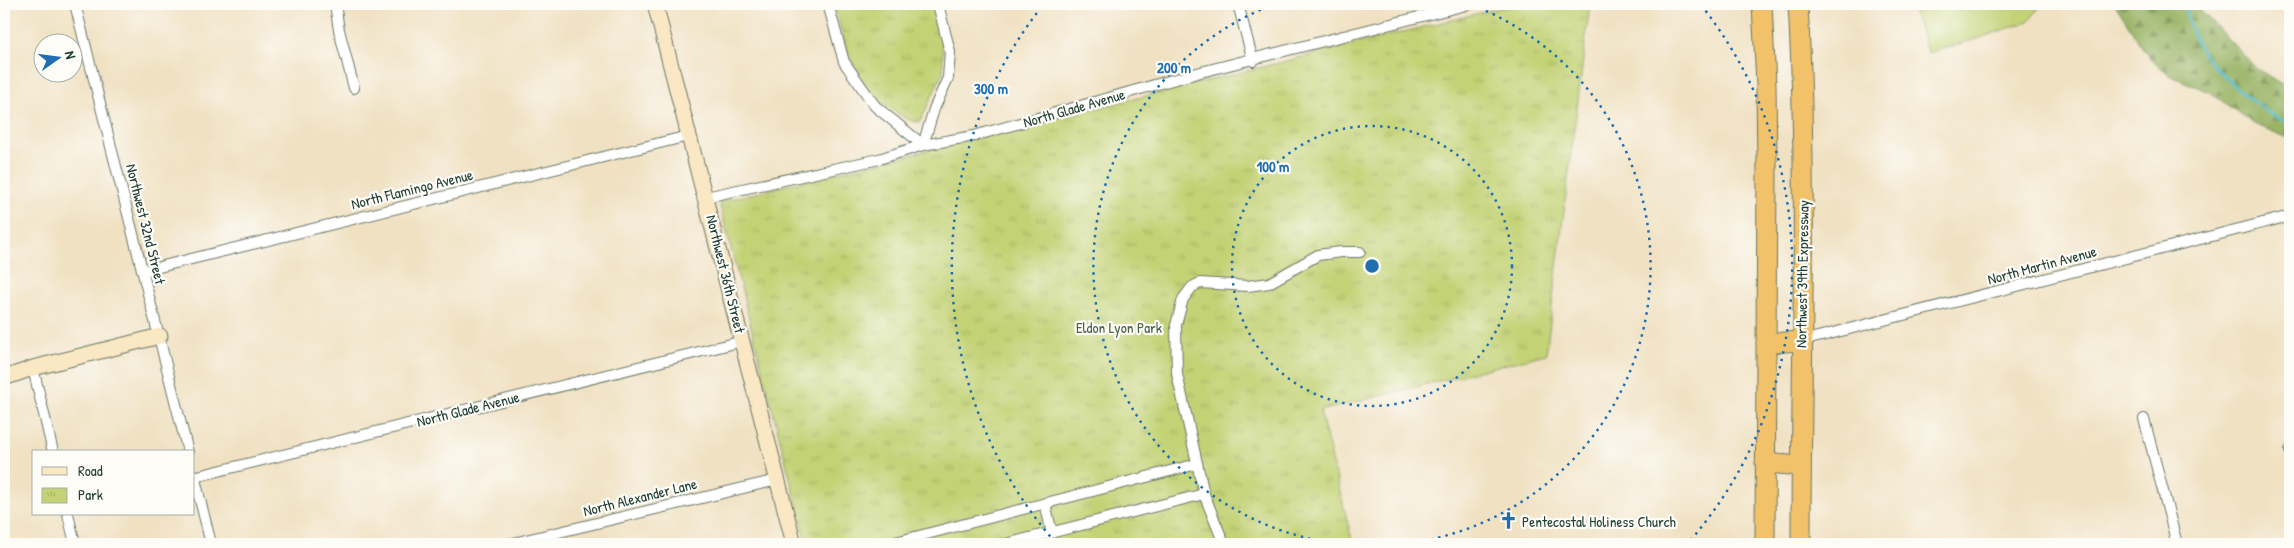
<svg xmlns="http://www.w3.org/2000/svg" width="2294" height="548" font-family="'Patrick Hand',sans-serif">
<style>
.grass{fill:#c3d274;stroke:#718854}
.forest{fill:url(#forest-firs);stroke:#5c784d}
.park{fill:url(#park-tufts);stroke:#718854}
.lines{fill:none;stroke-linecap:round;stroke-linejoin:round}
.stream{stroke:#54bfd0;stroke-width:2.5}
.street-casing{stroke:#687666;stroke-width:12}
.secondary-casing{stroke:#687666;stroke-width:17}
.highway-casing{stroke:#687666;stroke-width:21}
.street{stroke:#fff;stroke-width:10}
.secondary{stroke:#fae7c3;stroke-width:15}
.highway{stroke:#f2c26a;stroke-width:19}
.ring{fill:none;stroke:#1f6fb2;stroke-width:2.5;stroke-dasharray:2.5 5}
.labels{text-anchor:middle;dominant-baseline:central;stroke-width:4.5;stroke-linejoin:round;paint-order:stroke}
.street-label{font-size:15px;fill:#1f3d34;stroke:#fdfcf7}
.park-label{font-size:15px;fill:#486244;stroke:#fdfcf7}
.poi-label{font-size:15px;fill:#1f3d34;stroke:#fdfcf7;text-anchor:start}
.centre{fill:#1f6fb2;stroke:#fdfcf7;stroke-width:2.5}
.ring-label{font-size:15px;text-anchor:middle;font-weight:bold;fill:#1f6fb2;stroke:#fdfcf7;stroke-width:4.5;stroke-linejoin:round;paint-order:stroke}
</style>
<defs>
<pattern id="forest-firs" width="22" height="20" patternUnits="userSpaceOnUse" patternTransform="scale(1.25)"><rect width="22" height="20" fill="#9ab466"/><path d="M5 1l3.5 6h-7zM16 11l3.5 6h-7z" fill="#7d9455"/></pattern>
<pattern id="park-tufts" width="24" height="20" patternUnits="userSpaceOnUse" patternTransform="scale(1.25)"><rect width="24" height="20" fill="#c3d274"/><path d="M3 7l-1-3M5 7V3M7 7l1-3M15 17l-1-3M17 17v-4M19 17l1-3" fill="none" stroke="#a7b565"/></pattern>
</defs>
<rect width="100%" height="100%" fill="#fdfcf7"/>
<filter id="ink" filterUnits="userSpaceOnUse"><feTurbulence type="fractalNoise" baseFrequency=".02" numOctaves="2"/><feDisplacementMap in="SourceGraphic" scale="10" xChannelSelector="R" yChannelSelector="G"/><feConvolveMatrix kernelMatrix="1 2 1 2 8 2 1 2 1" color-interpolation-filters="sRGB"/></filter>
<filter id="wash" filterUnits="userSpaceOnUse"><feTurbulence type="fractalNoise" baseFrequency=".0096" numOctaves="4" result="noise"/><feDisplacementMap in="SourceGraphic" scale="20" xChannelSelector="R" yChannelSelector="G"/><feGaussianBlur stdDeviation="1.12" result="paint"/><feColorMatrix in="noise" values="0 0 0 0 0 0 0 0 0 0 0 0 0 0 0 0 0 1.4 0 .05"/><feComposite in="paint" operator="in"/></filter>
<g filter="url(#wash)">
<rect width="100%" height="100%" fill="#f0e1c2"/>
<!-- grass -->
<path class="grass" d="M 1911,4 L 2042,4 L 2029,21 L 1977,39 L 1928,53 Z"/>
<!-- forest -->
<path class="forest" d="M 2115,4 L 2197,4 L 2202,12 L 2257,69 L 2290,89 L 2290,133 L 2288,138 L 2254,124 L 2209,92 L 2169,75 L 2149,58 Z"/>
<!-- park -->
<g class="park">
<path d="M 834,4 L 933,4 L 942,36 L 943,72 L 920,122 C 909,122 901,116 892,109 C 886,105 879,101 874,95 C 851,71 842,35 834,4 Z"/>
<path d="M 1516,4 L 1590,4 L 1546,354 L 1320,411 L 1353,544 L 807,544 L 719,202 Z"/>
</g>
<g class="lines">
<!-- stream -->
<path class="stream" d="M 2183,4 C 2188,18 2191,35 2199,47 C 2212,68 2267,119 2290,122"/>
</g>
</g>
<g filter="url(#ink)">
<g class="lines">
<defs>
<g id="street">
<path d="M 75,4 L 188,452"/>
<path d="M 335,4 L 339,30 L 354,88"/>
<path d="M 828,4 L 844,62 L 875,106 L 923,145 L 934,109 L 948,78 L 950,52 L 938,4"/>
<path d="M 1238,4 L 1253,61"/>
<path d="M 706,197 L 879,159 L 923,145 L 974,136 L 1197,73 L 1470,4"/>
<path d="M 143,271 L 688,136"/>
<path d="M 1802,341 L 2290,216"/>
<path d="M 33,368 L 53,452"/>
<path d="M 2144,419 L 2177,544"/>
<path d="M 2290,450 L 2290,451"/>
<path d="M 194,475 L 211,544"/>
<path d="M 194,477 L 743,341"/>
<path d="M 1045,503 L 1052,533"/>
<path d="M 68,514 L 75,544"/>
<path d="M 509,544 L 777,480"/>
<path d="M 888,544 L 1197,464"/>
<path d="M 1006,544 L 1204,494"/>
<path d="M 1224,544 L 1204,494 L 1177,374 L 1176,325 L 1183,299 L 1192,287 L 1200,283 L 1248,286 L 1269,283 L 1318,255 L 1341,252 L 1360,252"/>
</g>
<g id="secondary">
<path d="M 655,4 L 794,544"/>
<path d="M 4,378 L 33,368 L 160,336"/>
</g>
<g id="highway">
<path d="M 1762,4 L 1766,85 L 1767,164 L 1765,544"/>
<path d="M 1798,4 C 1808,184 1801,364 1801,544"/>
<path d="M 1766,343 L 1802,341"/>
<path d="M 1765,463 L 1801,466"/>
</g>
</defs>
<!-- street casing -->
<use href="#street" class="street-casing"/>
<!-- secondary casing -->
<use href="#secondary" class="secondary-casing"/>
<!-- highway casing -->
<use href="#highway" class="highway-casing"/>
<!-- street -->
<use href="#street" class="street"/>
<!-- secondary -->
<use href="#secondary" class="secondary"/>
<!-- highway -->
<use href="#highway" class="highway"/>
</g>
</g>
<!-- distance rings -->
<g class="ring">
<circle cx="1372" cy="266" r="140"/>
<path d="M1340 544A280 280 0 0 1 1272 5M1472 5A280 280 0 0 1 1404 544"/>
<path d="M1055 542A420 420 0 0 1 1043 5M1701 5A420 420 0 0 1 1689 542"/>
</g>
<!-- icons -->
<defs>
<symbol id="church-bare" viewBox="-9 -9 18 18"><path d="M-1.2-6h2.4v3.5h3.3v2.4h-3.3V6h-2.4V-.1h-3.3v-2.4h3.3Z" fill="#1f6fb2" stroke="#fdfcf7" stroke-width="2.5" paint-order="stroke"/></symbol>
</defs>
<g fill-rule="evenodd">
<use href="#church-bare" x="1496" y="508" width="25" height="25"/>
</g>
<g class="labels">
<!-- street labels -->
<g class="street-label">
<text transform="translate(1074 108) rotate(-16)">North Glade Avenue</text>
<text transform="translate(412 189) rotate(-14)">North Flamingo Avenue</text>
<text transform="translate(146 224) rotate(76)">Northwest 32nd Street</text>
<text transform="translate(2042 265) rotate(-15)">North Martin Avenue</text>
<text transform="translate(726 274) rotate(76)">Northwest 36th Street</text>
<text transform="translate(1802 274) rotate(-89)">Northwest 39th Expressway</text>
<text transform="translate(468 409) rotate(-14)">North Glade Avenue</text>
<text transform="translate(640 497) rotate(-14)">North Alexander Lane</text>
</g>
<!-- park labels -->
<g class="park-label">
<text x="1119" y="327">Eldon Lyon Park</text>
</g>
<!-- poi labels -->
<g class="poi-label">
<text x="1522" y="521">Pentecostal Holiness Church</text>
</g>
</g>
<circle cx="1372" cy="266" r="8" class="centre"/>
<g class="ring-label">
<text x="1174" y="73">200 m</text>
<text x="991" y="94">300 m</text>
<text x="1273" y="172">100 m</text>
</g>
<!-- margin -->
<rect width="2294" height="548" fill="none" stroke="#fdfcf7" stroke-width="20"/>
<!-- legend -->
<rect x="32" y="450" width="162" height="65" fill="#fdfcf7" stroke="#a4b0a9"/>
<rect x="42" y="467" width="25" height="8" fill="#fae7c3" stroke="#a4b0a9"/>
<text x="78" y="476" font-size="15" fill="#1f3d34">Road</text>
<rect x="42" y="488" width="25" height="15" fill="url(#park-tufts)" stroke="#a4b0a9"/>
<text x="78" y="500" font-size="15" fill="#1f3d34">Park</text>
<!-- north arrow -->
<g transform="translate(58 58) rotate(76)"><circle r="24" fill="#fdfcf7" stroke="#a4b0a9"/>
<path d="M0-4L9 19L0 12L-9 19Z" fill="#1f6fb2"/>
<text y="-8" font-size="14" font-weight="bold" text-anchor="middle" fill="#1f3d34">N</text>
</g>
</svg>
